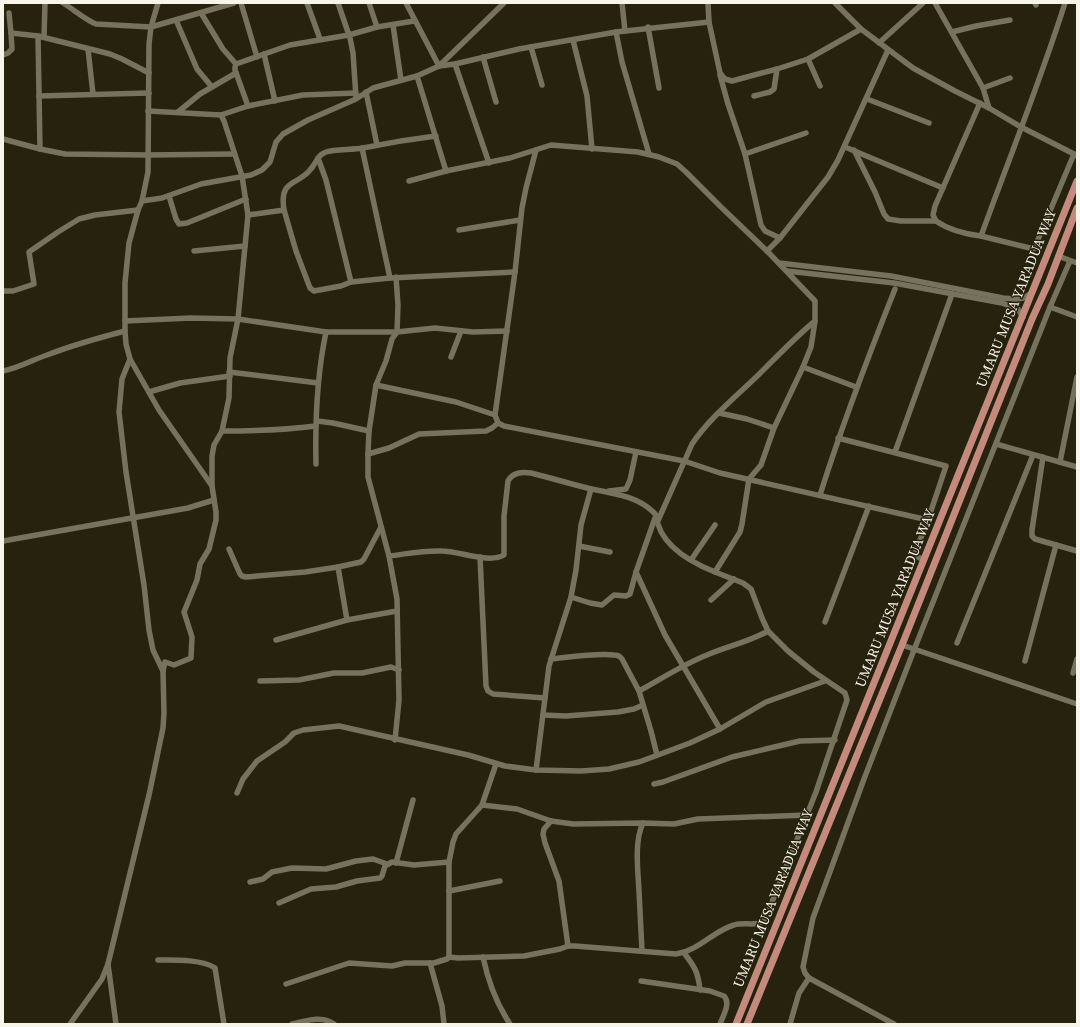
<svg xmlns="http://www.w3.org/2000/svg" width="1080" height="1027" font-family="'Source Serif 4',serif">
<style>
.lines{fill:none;stroke-linecap:round;stroke-linejoin:round}
.minor{stroke:#76725b;stroke-width:5.5}
.major{stroke:#c58a7e;stroke-width:7}
.labels{text-anchor:middle;dominant-baseline:central;stroke-width:3;stroke-linejoin:round;paint-order:stroke}
.street-label{font-size:14px;fill:#f7f5e8;stroke:#26220e}
</style>
<rect width="100%" height="100%" fill="#26220e"/>
<g class="lines">
<!-- minor -->
<g class="minor">
<path d="M 63,3 C 73,9 86,20 96,24 L 151,27 L 234,3"/>
<path d="M 158,3 L 151,27 L 149,44 L 148,172 L 142,201 L 138,210 L 129,243 L 125,283 L 125,331 L 126,344 L 130,359 L 159,410 L 212,486"/>
<path d="M 241,3 L 257,57"/>
<path d="M 307,3 L 320,39"/>
<path d="M 338,3 L 350,38 L 353,53 L 356,97"/>
<path d="M 369,3 L 377,27"/>
<path d="M 406,3 L 439,66 L 455,64 L 519,49 L 616,32 L 709,22"/>
<path d="M 622,3 L 625,31"/>
<path d="M 708,3 L 709,22 L 720,73 L 725,79 L 732,81 L 777,69 L 808,59 L 861,29"/>
<path d="M 835,3 L 861,29 L 913,68 L 955,91 L 989,108 L 1021,127 L 1074,154"/>
<path d="M 935,3 L 983,88 L 989,108"/>
<path d="M 1035,3 L 1036,5"/>
<path d="M 1065,3 C 1040,82 1009,159 981,236 L 1034,249 L 1074,154 L 1077,156"/>
<path d="M 9,13 L 11,33 L 38,36 L 110,54 L 122,59 L 149,73"/>
<path d="M 201,13 L 223,49 L 236,64"/>
<path d="M 176,20 L 197,69 L 212,87"/>
<path d="M 393,25 L 401,80"/>
<path d="M 648,27 L 659,88"/>
<path d="M 616,32 L 622,62 L 649,154"/>
<path d="M 952,32 L 976,26 L 1010,20"/>
<path d="M 38,36 L 40,149"/>
<path d="M 44,37 L 45,3"/>
<path d="M 573,40 L 587,96 L 592,149"/>
<path d="M 879,43 L 923,3"/>
<path d="M 531,47 L 542,85"/>
<path d="M 88,49 L 93,94"/>
<path d="M 264,54 L 275,101"/>
<path d="M 3,55 L 8,53 L 12,49 L 11,33"/>
<path d="M 483,57 L 496,102"/>
<path d="M 808,59 L 820,86"/>
<path d="M 455,64 L 489,163"/>
<path d="M 720,75 L 728,104 L 745,154 L 761,225 L 765,231 L 780,238"/>
<path d="M 983,88 L 1010,78"/>
<path d="M 366,92 L 377,145"/>
<path d="M 39,96 L 149,93"/>
<path d="M 754,96 L 770,92 L 774,89 L 777,69"/>
<path d="M 867,99 L 929,123"/>
<path d="M 980,103 L 935,206 L 933,215 L 936,221 C 949,230 965,234 981,236"/>
<path d="M 248,106 L 235,70 L 235,67 L 236,64 L 290,45 L 349,35 L 377,27 L 414,21"/>
<path d="M 178,112 L 200,94 L 236,73"/>
<path d="M 221,115 L 248,106 L 303,95 L 356,93"/>
<path d="M 3,139 L 40,149 L 65,154 L 148,155 L 234,154"/>
<path d="M 845,147 L 943,188"/>
<path d="M 362,148 L 390,278"/>
<path d="M 536,150 L 526,188 L 522,208 L 515,272 L 495,415 L 498,423 L 504,426 L 684,461 L 720,473 L 928,520"/>
<path d="M 854,150 L 875,192 L 884,214 L 888,219 L 901,221 L 936,221"/>
<path d="M 745,154 L 806,133"/>
<path d="M 318,158 L 326,180 L 351,282"/>
<path d="M 409,181 L 446,171"/>
<path d="M 169,196 L 176,219 L 179,224 L 187,223 L 246,199"/>
<path d="M 142,201 L 162,198 L 201,184 L 251,175 L 262,170 L 270,162 L 276,142 L 283,134 L 308,120 L 356,99 L 373,88 L 417,76 L 439,66 L 504,3"/>
<path d="M 284,210 L 296,251 L 310,288 L 314,291 L 341,286 L 351,282 L 390,278 L 515,272"/>
<path d="M 248,215 L 284,210 C 279,179 297,186 310,170 C 316,164 317,155 326,152 C 335,149 352,150 363,148 C 387,143 411,139 436,136"/>
<path d="M 459,230 L 520,220"/>
<path d="M 194,251 L 245,246"/>
<path d="M 767,251 L 780,238 L 828,177 L 838,160 L 888,50"/>
<path d="M 1058,256 L 1077,263"/>
<path d="M 779,263 L 891,276 L 1003,298 C 1014,299 1023,301 1031,293"/>
<path d="M 787,271 L 894,283 L 1002,303 L 1018,309 L 1023,317"/>
<path d="M 3,291 L 13,291 L 34,284 L 29,252 L 58,232 L 79,219 L 95,215 L 138,210"/>
<path d="M 1050,307 L 1077,317"/>
<path d="M 125,321 L 191,318 L 238,319 L 326,332 C 317,375 315,420 316,464"/>
<path d="M 326,332 L 397,332 L 435,328 L 473,332 L 507,331"/>
<path d="M 451,357 L 461,331"/>
<path d="M 130,359 L 122,379 L 119,412 L 126,472 L 144,585 L 149,630 L 153,650 L 163,671"/>
<path d="M 803,367 L 856,387"/>
<path d="M 3,371 C 19,368 32,360 47,355 C 73,345 98,338 125,331"/>
<path d="M 229,372 L 318,383"/>
<path d="M 376,385 L 456,402 L 495,415"/>
<path d="M 149,392 L 180,383 L 230,376"/>
<path d="M 719,413 L 747,419 L 774,428"/>
<path d="M 317,421 L 333,423 L 369,431"/>
<path d="M 222,431 C 253,431 285,430 316,426"/>
<path d="M 838,438 L 946,466 L 928,520 L 914,555 L 924,560"/>
<path d="M 996,444 L 1077,467"/>
<path d="M 895,452 L 952,294"/>
<path d="M 368,454 L 389,448 L 419,434 L 486,431 L 492,428 L 498,423"/>
<path d="M 1043,457 L 1032,530 L 1032,536 L 1035,539 L 1077,551"/>
<path d="M 1060,462 L 1077,377"/>
<path d="M 609,491 L 626,489 L 630,480 L 636,452"/>
<path d="M 820,495 C 842,425 868,357 895,289"/>
<path d="M 657,523 L 692,444 C 708,420 732,400 753,380 C 774,360 793,339 815,321"/>
<path d="M 3,541 L 188,508 L 214,500"/>
<path d="M 579,546 L 610,552"/>
<path d="M 229,549 L 240,574 L 242,576 L 246,577 L 305,572 L 338,567 L 361,562 L 364,559 L 381,527"/>
<path d="M 389,556 C 406,554 425,550 442,551 C 459,551 489,564 504,555 L 504,516 L 508,481 C 513,472 522,472 531,473 C 551,478 571,484 591,489 C 613,493 641,497 656,515 C 659,544 690,562 715,572 L 740,532 L 742,524 L 749,479 L 761,465 L 774,428 L 803,367 L 811,347 L 815,321 L 815,301 L 767,251 L 721,207 L 686,172 L 677,164 L 659,157 L 638,152 L 551,145 L 510,158 L 446,171 L 417,76"/>
<path d="M 480,557 L 486,686 L 488,691 L 493,694 L 545,698"/>
<path d="M 691,560 L 715,525"/>
<path d="M 338,567 L 347,620"/>
<path d="M 636,572 L 665,635 L 720,729"/>
<path d="M 571,597 L 590,603 L 602,605 L 614,595 L 626,596 L 630,594 L 636,572 L 655,518"/>
<path d="M 711,600 L 734,579"/>
<path d="M 825,622 L 869,506"/>
<path d="M 276,640 L 347,620 L 397,611"/>
<path d="M 957,643 L 1033,455"/>
<path d="M 902,645 L 1077,704"/>
<path d="M 551,659 C 572,657 594,653 614,655 C 618,655 620,656 622,659 L 639,691 L 651,731 L 657,755"/>
<path d="M 1025,661 L 1056,545"/>
<path d="M 1073,673 L 1077,659"/>
<path d="M 260,681 L 299,680 L 334,673 L 362,673 L 391,667 L 399,670"/>
<path d="M 639,691 C 661,679 684,664 707,655 C 728,646 749,642 768,631"/>
<path d="M 543,715 L 566,716 L 618,712 L 634,709 L 643,705"/>
<path d="M 395,740 L 399,700 L 397,599 L 389,556 L 368,477 L 368,454 L 369,431 L 376,385 L 386,361 L 392,339 L 397,332 L 398,305 L 396,277"/>
<path d="M 536,770 L 549,666 L 571,597 L 576,570 L 581,525 L 591,489"/>
<path d="M 654,784 L 663,782 L 732,757 L 800,741 L 835,740"/>
<path d="M 237,793 L 243,779 L 257,761 L 285,742 L 294,733 L 303,730 L 339,726 L 468,755 L 505,766 L 536,770 L 581,771 L 609,769 L 639,762 L 690,743 L 720,729 L 766,702 L 825,681"/>
<path d="M 482,805 L 517,809 L 551,821 L 573,824 L 643,823 L 674,824 L 698,819 L 807,815"/>
<path d="M 551,821 L 544,829 L 543,834 L 545,843 L 559,881 L 568,946"/>
<path d="M 396,863 L 413,800"/>
<path d="M 250,882 L 263,879 L 272,872 L 292,868 L 326,869 L 356,861 L 373,859 L 387,864"/>
<path d="M 449,891 L 500,881"/>
<path d="M 279,903 L 311,889 L 336,887 L 357,881 L 380,878 L 382,876 L 385,866 L 392,862 L 414,865 L 449,862 L 453,842 L 456,834 L 482,805 L 496,764"/>
<path d="M 642,951 C 641,931 640,911 639,891 C 638,871 634,841 643,823"/>
<path d="M 684,953 C 695,967 698,972 700,990"/>
<path d="M 449,957 L 458,958 L 524,956 L 560,949 L 568,946 L 575,946 L 676,954 C 698,951 713,931 734,925 C 743,922 755,926 764,922 L 816,792 L 847,700 L 845,693 L 814,672 L 788,651 L 768,631 L 762,618 L 751,589 L 743,583 L 715,572"/>
<path d="M 483,957 C 488,981 496,1003 510,1024"/>
<path d="M 158,960 C 173,960 202,959 215,968 L 224,1024"/>
<path d="M 430,963 L 442,1006 L 444,1024"/>
<path d="M 108,964 L 116,1024"/>
<path d="M 641,981 L 710,991 L 724,996 C 731,1003 723,1016 720,1024"/>
<path d="M 286,984 L 349,963 L 392,966 L 405,963 L 434,963 L 447,959 L 449,957 L 449,862"/>
<path d="M 70,1024 L 102,979 L 108,964 L 149,795 L 163,728 L 164,713 L 163,671 L 165,662 L 174,665 L 191,658 L 192,637 L 184,612 L 197,580 L 200,564 L 209,549 L 216,520 L 216,512 L 212,486 L 212,456 L 214,445 L 222,431 L 229,398 L 230,358 L 238,319 L 248,215 L 242,176 L 224,121 L 221,115 L 148,111"/>
<path d="M 292,1024 C 306,1021 321,1015 334,1024"/>
<path d="M 790,1024 L 799,993 L 809,978"/>
<path d="M 894,1024 L 809,978 L 805,973 L 803,967 L 813,918 L 864,779 L 914,650 L 1050,307 L 1070,261"/>
</g>
<!-- major -->
<g class="major">
<path d="M 736,1024 L 1077,181"/>
<path d="M 747,1024 L 902,645 L 1032,319 L 1048,284 L 1077,208"/>
</g>
</g>
<g class="labels">
<!-- street labels -->
<g class="street-label">
<text transform="translate(1016 298) rotate(-68)">UMARU MUSA YAR'ADUA WAY</text>
<text transform="translate(895 598) rotate(-68)">UMARU MUSA YAR'ADUA WAY</text>
<text transform="translate(773 898) rotate(-68)">UMARU MUSA YAR'ADUA WAY</text>
</g>
</g>
<!-- border -->
<rect width="1080" height="1027" fill="none" stroke="#f7f5e8" stroke-width="8"/>
</svg>
